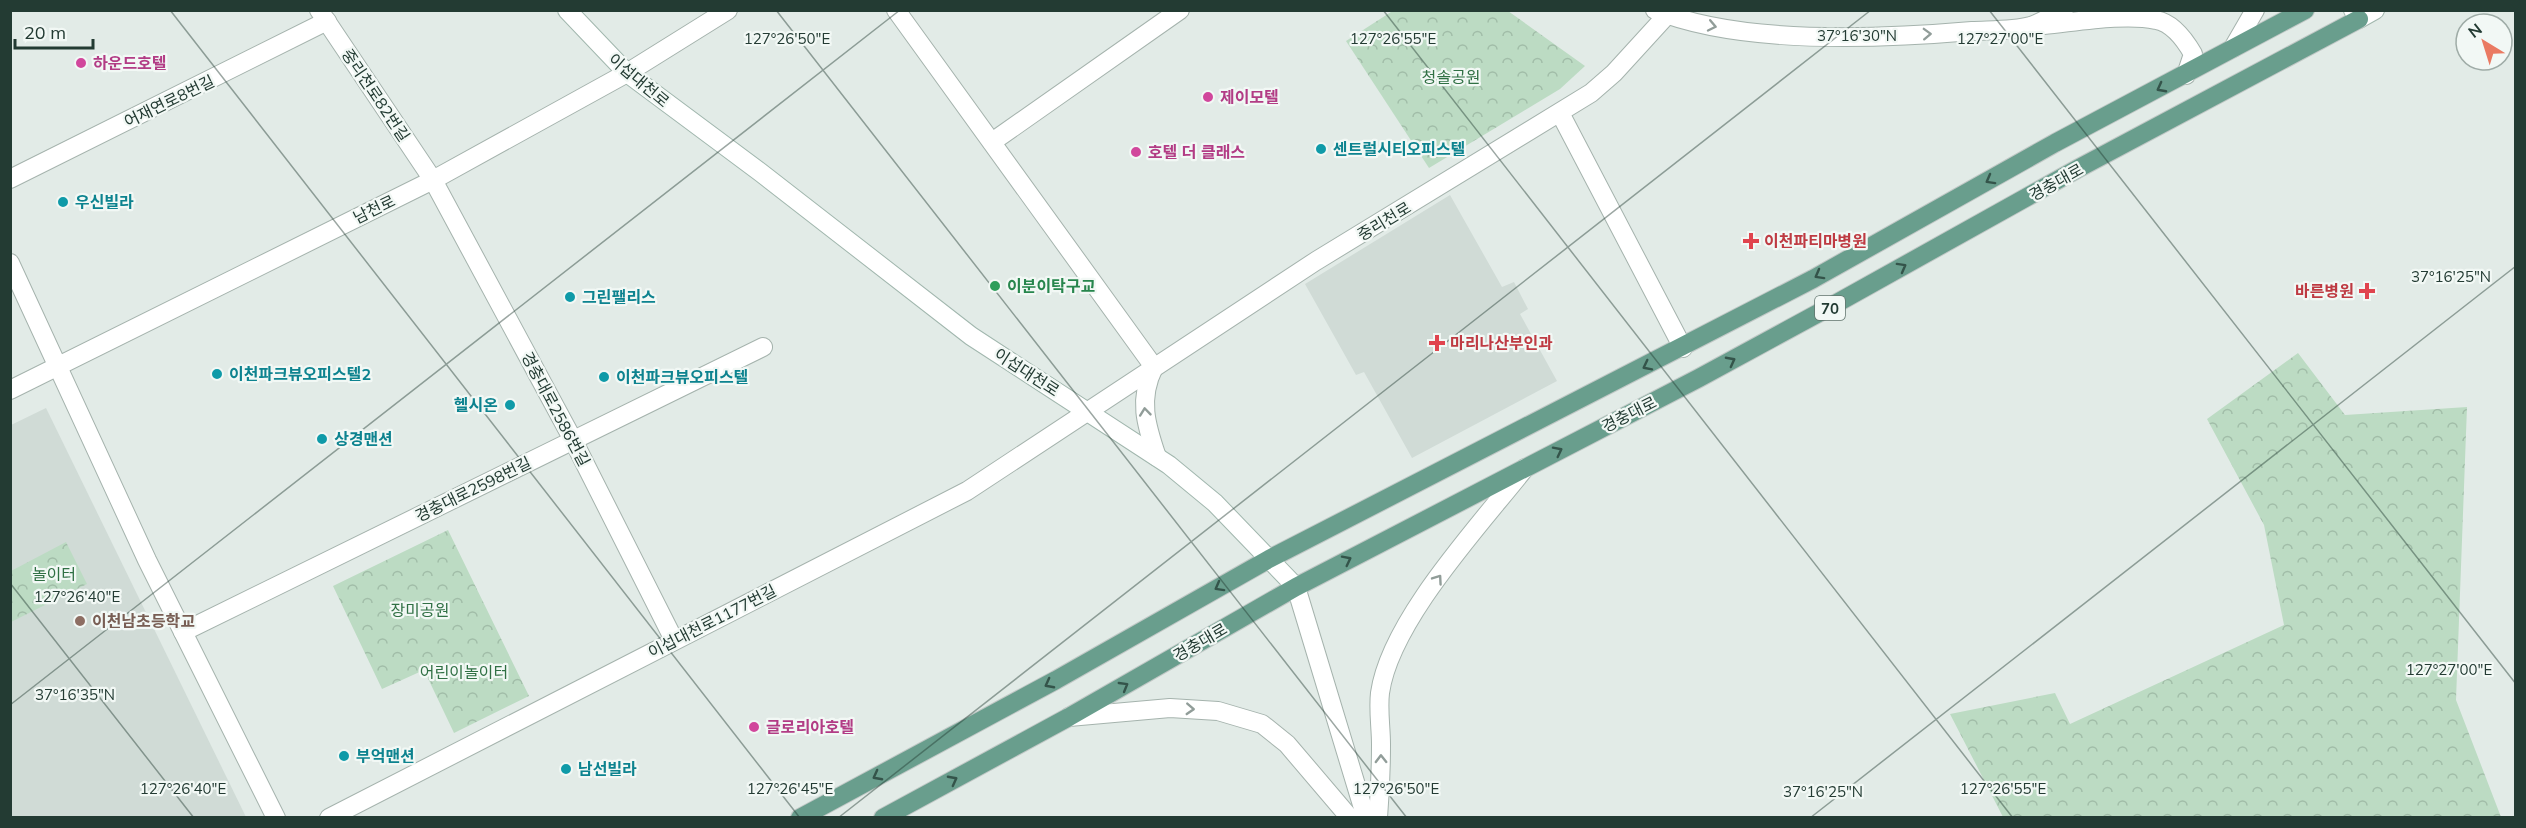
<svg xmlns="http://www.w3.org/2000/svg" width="2526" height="828" font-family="Mulish,'Noto Sans KR',sans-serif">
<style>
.built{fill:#d0dbd6}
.forest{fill:url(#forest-crowns)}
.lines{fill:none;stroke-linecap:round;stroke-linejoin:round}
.minor-casing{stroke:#a5b3ad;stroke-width:20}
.tertiary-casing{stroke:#a5b3ad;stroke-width:20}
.secondary-casing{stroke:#a1b7ae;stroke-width:20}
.primary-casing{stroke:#c1c8c6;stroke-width:20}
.minor{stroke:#fff;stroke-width:18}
.tertiary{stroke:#fff;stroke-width:18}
.secondary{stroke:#fff;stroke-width:18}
.primary{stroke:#699e8d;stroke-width:18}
.oneway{stroke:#919d99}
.oneway2{stroke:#34544a}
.ticks{fill:none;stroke:#233b33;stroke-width:1.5;stroke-opacity:0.45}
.hotel-dot{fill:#d1479c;stroke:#f2f8f5;stroke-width:2}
.culture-dot{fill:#0f9aa8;stroke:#f2f8f5;stroke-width:2}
.health-dot{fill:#e0444e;stroke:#f2f8f5;stroke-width:2}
.leisure-dot{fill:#2e9e5b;stroke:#f2f8f5;stroke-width:2}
.education-dot{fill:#8d6e63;stroke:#f2f8f5;stroke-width:2}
.labels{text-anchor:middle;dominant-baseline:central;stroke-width:4.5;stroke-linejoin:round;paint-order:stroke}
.shield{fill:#f2f8f5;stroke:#61746d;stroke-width:1.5}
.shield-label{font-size:15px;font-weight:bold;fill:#233b33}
.hotel-label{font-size:16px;font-weight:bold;fill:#b23c85;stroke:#f2f8f5;text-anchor:start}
.park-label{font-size:16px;fill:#307044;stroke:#f2f8f5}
.street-label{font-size:16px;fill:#233b33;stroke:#f2f8f5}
.culture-label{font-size:16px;font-weight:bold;fill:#0d838f;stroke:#f2f8f5;text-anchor:start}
.health-label{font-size:16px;font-weight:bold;fill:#be3a42;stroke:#f2f8f5;text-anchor:start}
.leisure-label{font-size:16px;font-weight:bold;fill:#27864d;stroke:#f2f8f5;text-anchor:start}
.education-label{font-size:16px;font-weight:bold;fill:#785e54;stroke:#f2f8f5;text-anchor:start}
.ticks-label{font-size:15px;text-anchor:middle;fill:#233b33;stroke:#f2f8f5;stroke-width:4.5;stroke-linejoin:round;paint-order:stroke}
</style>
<defs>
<pattern id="forest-crowns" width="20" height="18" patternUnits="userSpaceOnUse" patternTransform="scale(1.5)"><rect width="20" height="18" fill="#bcdbc3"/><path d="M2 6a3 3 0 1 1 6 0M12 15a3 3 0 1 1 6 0" fill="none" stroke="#a1bda8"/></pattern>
</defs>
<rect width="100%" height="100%" fill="#e2ebe7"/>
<!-- built -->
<g class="built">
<path d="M 1450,195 L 1502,287 L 1514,282 L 1528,309 L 1520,314 L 1557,381 L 1412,458 L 1364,372 L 1356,375 L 1305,284 Z"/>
<path d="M 46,408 L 246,817 L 11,818 L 11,425 Z"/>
</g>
<!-- forest -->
<g class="forest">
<path d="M 1394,10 L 1508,11 L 1585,66 L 1560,89 L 1429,168 L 1346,41 Z"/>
<path d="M 2298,353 L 2345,415 L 2467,407 L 2456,700 L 2501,817 L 2003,817 L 1950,714 L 2055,693 L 2070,724 L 2284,625 L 2264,525 L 2207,419 Z"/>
<path d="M 448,530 L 529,696 L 454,733 L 424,670 L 382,689 L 333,586 Z"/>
<path d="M 66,542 L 87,584 L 11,622 L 11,571 Z"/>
</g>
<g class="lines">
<defs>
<g id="minor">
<path d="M 319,10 L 433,180 L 573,440 L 674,640"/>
<path d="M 896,10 L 1154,367"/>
<path d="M 1560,113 L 1683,348"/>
<path d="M 992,142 L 1180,10"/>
<path d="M 10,179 L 327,21"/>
<path d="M 10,263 L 147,560 L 276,818"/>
<path d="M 1154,367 C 1138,399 1146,425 1157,457"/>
<path d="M 183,632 L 763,347"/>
<path d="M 329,818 L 967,491 L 1316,261 L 1591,93 L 1614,73 L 1667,15"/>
</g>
<g id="tertiary">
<path d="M 1655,10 C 1741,45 1880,39 1972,31 C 1990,30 2013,31 2031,26 C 2042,22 2053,15 2064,10"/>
<path d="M 2044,25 C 2076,22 2126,13 2156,20 C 2173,23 2185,40 2193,54 L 2186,75"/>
<path d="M 2233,48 L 2255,10"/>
<path d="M 10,390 L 433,180 L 627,73 L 728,10"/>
<path d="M 1296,587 L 1366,818"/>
<path d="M 1069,717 L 1170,708 L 1218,711 L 1262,724 L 1287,744 L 1350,818"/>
<path d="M 1378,818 C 1380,793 1381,769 1381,744 C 1381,728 1378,710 1380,693 C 1390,621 1480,525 1525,468"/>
</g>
<g id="secondary">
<path d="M 567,10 L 627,73 L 760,172 L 971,336 L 1169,465 L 1215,503 L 1296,587"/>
<path d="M 2353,10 L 2359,19 L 2375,10"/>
</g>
<g id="primary">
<path d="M 800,818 L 1056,680 L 1269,559 L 1813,279 L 2055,143 L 2305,10"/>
<path d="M 883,818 L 1069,717 L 1296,587 L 1699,378 L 1837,303 L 2079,168 L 2359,19"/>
</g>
</defs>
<!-- minor casing -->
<use href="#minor" class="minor-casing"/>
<!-- tertiary casing -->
<use href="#tertiary" class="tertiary-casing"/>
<!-- secondary casing -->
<use href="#secondary" class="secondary-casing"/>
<!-- primary casing -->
<use href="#primary" class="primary-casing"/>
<!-- minor -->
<use href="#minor" class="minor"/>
<!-- tertiary -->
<use href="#tertiary" class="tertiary"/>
<!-- secondary -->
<use href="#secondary" class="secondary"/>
<!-- primary -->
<use href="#primary" class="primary"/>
</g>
<!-- one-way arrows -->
<defs><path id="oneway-chevron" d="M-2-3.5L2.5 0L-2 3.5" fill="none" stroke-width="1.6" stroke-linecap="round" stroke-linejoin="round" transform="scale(1.5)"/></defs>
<g class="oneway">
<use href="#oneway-chevron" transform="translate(1712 26) rotate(12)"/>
<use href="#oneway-chevron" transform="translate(1927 34) rotate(-2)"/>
<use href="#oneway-chevron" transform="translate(1145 412) rotate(-96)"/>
<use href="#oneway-chevron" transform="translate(1438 579) rotate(-55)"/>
<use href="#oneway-chevron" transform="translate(1190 709) rotate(3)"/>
<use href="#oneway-chevron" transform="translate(1381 759) rotate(-91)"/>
</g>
<g class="oneway2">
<use href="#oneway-chevron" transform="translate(2161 88) rotate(152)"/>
<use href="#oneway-chevron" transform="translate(1990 180) rotate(151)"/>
<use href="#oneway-chevron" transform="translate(1902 267) rotate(-29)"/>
<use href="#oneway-chevron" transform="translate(1819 275) rotate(151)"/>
<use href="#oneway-chevron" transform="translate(1731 361) rotate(-28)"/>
<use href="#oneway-chevron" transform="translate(1647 366) rotate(153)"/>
<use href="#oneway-chevron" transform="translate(1558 451) rotate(-27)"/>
<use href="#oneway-chevron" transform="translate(1347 560) rotate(-27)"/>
<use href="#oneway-chevron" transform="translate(1219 587) rotate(151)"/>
<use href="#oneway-chevron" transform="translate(1049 684) rotate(152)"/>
<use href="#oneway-chevron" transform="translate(1124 686) rotate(-30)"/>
<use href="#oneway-chevron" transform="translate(877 776) rotate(152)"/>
<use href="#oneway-chevron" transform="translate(953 780) rotate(-28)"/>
</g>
<!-- ticks -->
<path class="ticks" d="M 170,10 L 800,818M 776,10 L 1407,818M 1383,10 L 2013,818M 1989,10 L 2516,684M 10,583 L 194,818M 10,705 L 900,10M 838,818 L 1871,10M 1810,818 L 2516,266"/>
<!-- markers -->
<g class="hotel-dot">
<circle cx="81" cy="63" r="6"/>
<circle cx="1208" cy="97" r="6"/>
<circle cx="1136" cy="152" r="6"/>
<circle cx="754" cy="727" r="6"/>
</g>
<g class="culture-dot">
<circle cx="1321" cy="149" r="6"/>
<circle cx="63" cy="202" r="6"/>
<circle cx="570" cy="297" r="6"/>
<circle cx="217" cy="374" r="6"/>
<circle cx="604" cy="377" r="6"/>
<circle cx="510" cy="405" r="6"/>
<circle cx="322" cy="439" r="6"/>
<circle cx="344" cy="756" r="6"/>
<circle cx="566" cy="769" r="6"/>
</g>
<g class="health-dot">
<path d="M1748 232h6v6h6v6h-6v6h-6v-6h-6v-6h6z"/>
<path d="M2364 282h6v6h6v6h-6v6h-6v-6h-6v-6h6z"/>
<path d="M1434 334h6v6h6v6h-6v6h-6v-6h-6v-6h6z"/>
</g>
<circle class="leisure-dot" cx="995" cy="286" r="6"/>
<circle class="education-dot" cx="80" cy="621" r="6"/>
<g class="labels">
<!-- shield labels -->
<rect class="shield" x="1815" y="296" width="30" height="24" rx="4.5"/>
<g class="shield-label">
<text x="1830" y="308">70</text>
</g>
<!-- hotel labels -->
<g class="hotel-label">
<text x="93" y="63">하운드호텔</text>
<text x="1220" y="97">제이모텔</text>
<text x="1148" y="152">호텔 더 클래스</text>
<text x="766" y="727">글로리아호텔</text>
</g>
<!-- park labels -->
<g class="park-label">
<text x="1451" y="77">청솔공원</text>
<text x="54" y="574">놀이터</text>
<text x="420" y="610">장미공원</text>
<text x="464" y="672">어린이놀이터</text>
</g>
<!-- street labels -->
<g class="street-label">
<text transform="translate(639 80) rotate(40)">이섭대천로</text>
<text transform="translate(376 95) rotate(56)">중리천로82번길</text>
<text transform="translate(169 101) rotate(-26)">어재연로8번길</text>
<text transform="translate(2056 182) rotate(-29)">경충대로</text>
<text transform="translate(374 209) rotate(-26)">남천로</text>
<text transform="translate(1384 221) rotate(-31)">중리천로</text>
<text transform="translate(1027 372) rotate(33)">이섭대천로</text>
<text transform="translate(556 409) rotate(62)">경충대로2586번길</text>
<text transform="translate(1629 414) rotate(-27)">경충대로</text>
<text transform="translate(473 489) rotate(-26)">경충대로2598번길</text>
<text transform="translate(712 621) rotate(-27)">이섭대천로1177번길</text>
<text transform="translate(1200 642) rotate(-30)">경충대로</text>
</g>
<!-- culture labels -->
<g class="culture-label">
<text x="1333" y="149">센트럴시티오피스텔</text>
<text x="75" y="202">우신빌라</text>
<text x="582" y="297">그린팰리스</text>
<text x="229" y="374">이천파크뷰오피스텔2</text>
<text x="616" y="377">이천파크뷰오피스텔</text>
<text x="498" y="405" text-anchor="end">헬시온</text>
<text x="334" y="439">상경맨션</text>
<text x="356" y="756">부억맨션</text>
<text x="578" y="769">남선빌라</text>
</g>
<!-- health labels -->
<g class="health-label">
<text x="1764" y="241">이천파티마병원</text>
<text x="2354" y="291" text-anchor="end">바른병원</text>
<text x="1450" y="343">마리나산부인과</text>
</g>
<!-- leisure labels -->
<g class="leisure-label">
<text x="1007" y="286">이분이탁구교</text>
</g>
<!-- education labels -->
<g class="education-label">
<text x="92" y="621">이천남초등학교</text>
</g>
</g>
<g class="ticks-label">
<text x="1857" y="41">37°16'30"N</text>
<text x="787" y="44">127°26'50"E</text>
<text x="1393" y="44">127°26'55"E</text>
<text x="2000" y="44">127°27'00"E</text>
<text x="2451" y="282">37°16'25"N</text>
<text x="77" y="602">127°26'40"E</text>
<text x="2449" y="675">127°27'00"E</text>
<text x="75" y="700">37°16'35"N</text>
<text x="183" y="794">127°26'40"E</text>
<text x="790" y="794">127°26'45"E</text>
<text x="1396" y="794">127°26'50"E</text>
<text x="2003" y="794">127°26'55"E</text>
<text x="1823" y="797">37°16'25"N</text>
</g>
<!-- border -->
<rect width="2526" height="828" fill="none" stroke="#233b33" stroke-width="24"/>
<!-- north arrow -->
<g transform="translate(2484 42) rotate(322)"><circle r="28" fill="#f2f8f5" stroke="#9faca7" stroke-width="1.5"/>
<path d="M0-4.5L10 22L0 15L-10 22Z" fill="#ea7a62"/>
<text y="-9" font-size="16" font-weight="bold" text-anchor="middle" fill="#233b33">N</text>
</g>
<!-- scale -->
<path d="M15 39v9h78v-9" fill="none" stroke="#233b33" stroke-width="3"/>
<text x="24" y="39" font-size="18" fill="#233b33" stroke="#f2f8f5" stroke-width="4.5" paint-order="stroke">20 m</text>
</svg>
